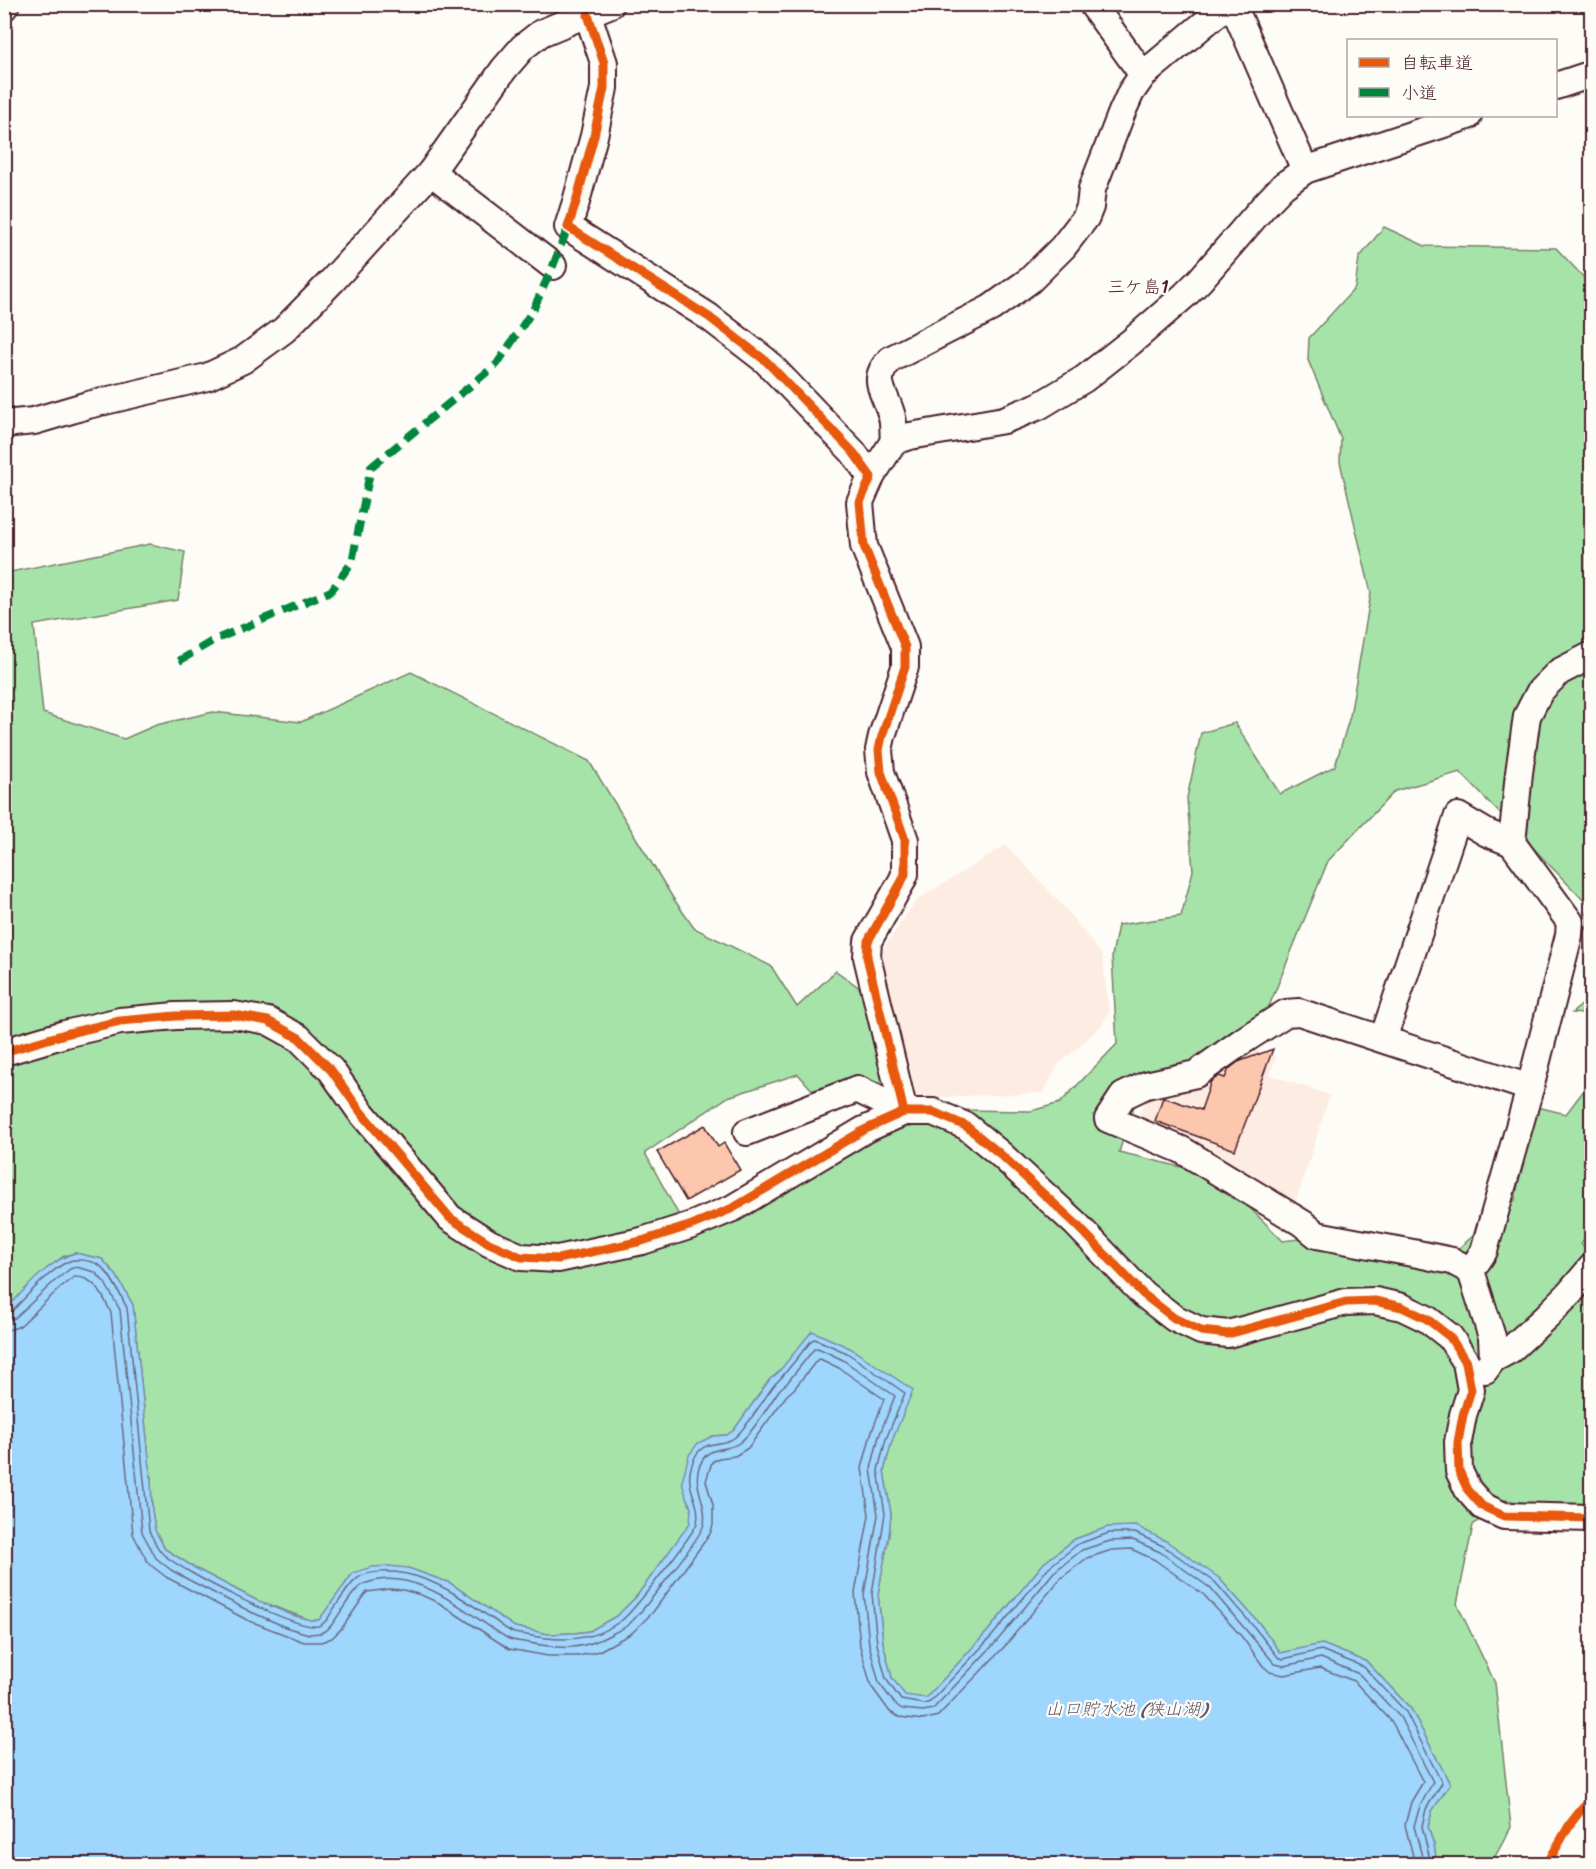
<svg xmlns="http://www.w3.org/2000/svg" width="1596" height="1869" font-family="Sriracha,'Klee One',sans-serif">
<style>
.built{fill:#fdece1}
.green{fill:#a6e3a9;stroke:#78816a;stroke-width:1.5}
.water{fill:#9ed6fd;stroke:#7c8da9;stroke-width:1.5}
.lines{fill:none;stroke-linecap:round;stroke-linejoin:round}
.shore{stroke:#6c687f;stroke-width:1.5}
.building{fill:#fcc7ad;stroke:#4a1f2b;stroke-width:1.5}
.minor-casing{stroke:#4a1f2b;stroke-width:30}
.minor{stroke:#fdfcf7;stroke-width:26}
.quiet{stroke:#00873e;stroke-width:8;stroke-dasharray:15 8;stroke-linecap:butt}
.cycleway-casing{stroke:#fdfcf7;stroke-width:13}
.cycleway{stroke:#e8590c;stroke-width:9}
.labels{text-anchor:middle;dominant-baseline:central;stroke-width:4.5;stroke-linejoin:round;paint-order:stroke}
.neighbourhood-label{font-size:18px;fill:#4a1f2b;stroke:#fdfcf7}
.water-label{font-size:18px;font-style:italic;fill:#63566a;stroke:#fdfcf7}
</style>
<rect width="100%" height="100%" fill="#fdfcf7"/>
<filter id="ink" filterUnits="userSpaceOnUse"><feTurbulence type="fractalNoise" baseFrequency=".0167" numOctaves="2"/><feDisplacementMap in="SourceGraphic" scale="12" xChannelSelector="R" yChannelSelector="G"/><feConvolveMatrix kernelMatrix="1 2 1 2 8 2 1 2 1" color-interpolation-filters="sRGB"/></filter>
<g filter="url(#ink)">
<!-- built -->
<g class="built">
<path d="M 1006,845 L 1063,906 L 1102,955 L 1109,1013 L 1099,1028 L 1058,1065 L 1043,1093 L 905,1098 L 880,953 L 917,900 Z"/>
<path d="M 1254,1049 L 1276,1057 L 1270,1075 L 1330,1095 L 1294,1207 L 1135,1125 L 1151,1086 Z"/>
</g>
<!-- green -->
<path class="green" d="M 1384,227 L 1425,246 L 1556,248 L 1591,285 L 1591,1015 L 1572,1013 L 1584,1003 L 1588,905 L 1460,772 L 1395,791 L 1328,861 L 1253,1046 L 1142,1082 L 1119,1152 L 1218,1176 L 1283,1241 L 1368,1230 L 1452,1254 L 1515,1200 L 1533,1106 L 1566,1114 L 1591,1081 L 1591,1229 L 1581,1244 L 1592,1256 L 1591,1512 L 1505,1500 L 1473,1525 L 1457,1604 L 1495,1683 L 1511,1827 L 1491,1864 L 1437,1864 L 1434,1845 L 1428,1827 L 1432,1811 L 1450,1784 L 1411,1709 L 1367,1662 L 1322,1644 L 1281,1653 L 1259,1623 L 1219,1578 L 1108,1527 L 1075,1539 L 1044,1563 L 987,1632 L 926,1698 L 905,1696 L 892,1678 L 883,1643 L 878,1594 L 889,1535 L 891,1514 L 884,1471 L 892,1441 L 777,1374 L 770,1379 L 734,1430 L 727,1435 L 713,1436 L 686,1497 L 691,1507 L 691,1523 L 636,1597 L 618,1615 L 590,1631 L 575,1633 L 548,1634 L 515,1627 L 450,1583 L 408,1568 L 353,1573 L 323,1615 L 319,1620 L 310,1620 L 256,1600 L 195,1568 L 165,1549 L 155,1530 L 152,1510 L 151,1478 L 133,1305 L 116,1275 L 102,1259 L 75,1253 L 64,1256 L 48,1268 L 5,1310 L 5,573 L 150,544 L 185,552 L 178,600 L 34,625 L 43,713 L 124,739 L 156,725 L 213,712 L 301,722 L 411,672 L 589,761 L 673,898 L 694,928 L 771,966 L 797,1007 L 836,971 L 871,996 L 886,1082 L 812,1090 L 798,1074 L 728,1097 L 645,1153 L 681,1219 L 877,1130 L 910,1127 L 924,1103 L 964,1110 L 1031,1111 L 1060,1103 L 1117,1044 L 1112,956 L 1118,925 L 1181,916 L 1193,871 L 1187,798 L 1201,733 L 1235,723 L 1280,794 L 1335,766 L 1350,716 L 1371,593 L 1340,462 L 1341,439 L 1308,360 L 1309,338 L 1355,288 L 1359,258 Z"/>
<!-- water -->
<path class="water" d="M 75,1253 L 102,1259 L 116,1275 L 133,1305 L 151,1478 L 152,1510 L 155,1530 L 165,1549 L 195,1568 L 256,1600 L 292,1615 L 310,1620 L 319,1620 L 353,1573 L 372,1567 L 389,1566 L 408,1568 L 450,1583 L 515,1627 L 548,1634 L 575,1633 L 590,1631 L 618,1615 L 636,1597 L 690,1523 L 691,1507 L 686,1497 L 682,1481 L 689,1455 L 698,1443 L 713,1436 L 727,1435 L 734,1430 L 770,1379 L 777,1374 L 812,1331 L 850,1348 L 913,1390 L 892,1441 L 884,1471 L 891,1514 L 889,1535 L 878,1594 L 883,1643 L 892,1678 L 905,1695 L 926,1698 L 987,1632 L 1044,1563 L 1075,1539 L 1108,1527 L 1136,1526 L 1166,1541 L 1219,1578 L 1259,1623 L 1281,1653 L 1322,1644 L 1367,1662 L 1411,1709 L 1450,1784 L 1432,1811 L 1428,1827 L 1434,1845 L 1437,1864 L 5,1864 L 5,1310 C 25,1290 47,1261 75,1253 Z"/>
<g class="lines">
<!-- shore -->
<g class="shore">
<path d="M 4,1313 L 11,1312 C 25,1298 50,1270 67,1262 C 75,1258 91,1260 99,1265 C 110,1272 121,1296 127,1308 L 149,1531 C 153,1538 157,1549 163,1554 C 181,1571 296,1630 318,1626 C 326,1624 329,1616 333,1610 C 338,1603 351,1582 358,1578 C 370,1570 393,1571 407,1574 C 439,1581 465,1600 491,1618 C 498,1622 506,1630 514,1633 C 518,1634 523,1634 527,1635 C 561,1642 593,1642 622,1620 C 633,1612 694,1533 697,1523 C 702,1498 680,1488 695,1457 C 704,1439 721,1447 734,1438 C 747,1428 764,1398 775,1384 L 781,1378 L 812,1340 L 815,1339 L 847,1353 L 905,1393 L 886,1439 L 878,1470 L 885,1514 L 872,1594 L 877,1644 L 886,1679 L 901,1700 L 924,1704 L 930,1702 L 992,1636 L 1049,1567 L 1078,1544 L 1109,1533 L 1135,1533 L 1163,1546 L 1215,1582 L 1254,1627 L 1278,1657 L 1283,1659 L 1321,1650 L 1364,1667 L 1406,1712 L 1442,1783 L 1426,1809 L 1422,1826 L 1431,1864"/>
<path d="M 4,1321 L 15,1318 L 57,1279 L 70,1269 L 76,1267 L 95,1272 L 105,1283 L 120,1310 L 142,1532 L 156,1558 L 171,1570 L 189,1580 L 251,1612 L 288,1628 L 309,1634 L 321,1633 L 328,1629 C 338,1619 353,1588 364,1584 C 415,1563 468,1615 507,1638 C 512,1641 518,1641 524,1642 C 560,1649 579,1652 612,1634 C 617,1631 623,1629 628,1625 C 640,1615 702,1536 704,1524 C 708,1499 688,1484 703,1459 C 711,1446 728,1451 739,1443 C 753,1433 769,1404 780,1389 L 787,1383 L 814,1349 L 818,1348 L 843,1360 L 895,1396 L 879,1436 L 871,1469 L 878,1515 L 864,1594 L 869,1644 L 879,1683 L 895,1704 L 902,1709 L 923,1711 L 933,1709 L 997,1641 L 1054,1572 L 1082,1550 L 1110,1541 L 1133,1540 L 1160,1552 L 1210,1588 L 1275,1664 L 1284,1666 L 1321,1658 L 1359,1674 L 1400,1717 L 1433,1782 L 1420,1806 L 1414,1826 L 1424,1864"/>
<path d="M 4,1330 L 12,1329 L 20,1326 L 62,1286 L 74,1277 C 95,1276 103,1296 111,1313 L 133,1534 L 148,1563 L 166,1577 L 247,1620 L 304,1642 L 321,1642 L 332,1638 L 342,1628 L 367,1592 L 389,1589 L 403,1590 L 421,1595 L 439,1603 L 509,1649 L 548,1656 L 579,1656 L 599,1651 L 632,1633 L 653,1612 L 710,1534 L 713,1525 L 713,1505 L 706,1481 L 712,1462 L 719,1458 L 735,1456 L 748,1448 L 787,1395 L 794,1389 L 817,1360 L 820,1359 L 839,1368 L 884,1399 L 871,1434 L 862,1468 L 869,1515 L 855,1593 L 860,1646 L 871,1686 L 890,1712 L 899,1717 L 923,1720 L 938,1716 L 1004,1647 L 1060,1579 L 1087,1558 L 1112,1550 L 1131,1549 L 1155,1560 L 1204,1595 L 1242,1637 L 1263,1666 L 1270,1672 L 1284,1675 L 1320,1668 L 1354,1681 L 1392,1722 L 1423,1782 L 1411,1802 L 1405,1825 L 1415,1864"/>
</g>
</g>
<!-- building -->
<g class="building">
<path d="M 1273,1049 L 1235,1150 L 1155,1121 L 1163,1097 L 1201,1110 L 1211,1081 L 1219,1076 L 1225,1078 L 1229,1069 L 1238,1062 Z"/>
<path d="M 705,1125 L 718,1147 L 724,1143 L 740,1170 L 686,1201 L 657,1152 Z"/>
</g>
<g class="lines">
<defs>
<g id="minor">
<path d="M 1092,4 L 1143,75 L 1228,4"/>
<path d="M 1237,4 L 1237,14 L 1305,170"/>
<path d="M 4,7 L 6,4"/>
<path d="M 588,15 L 604,63 L 604,88 L 594,136 L 576,202 L 568,227 L 709,317 L 766,361 L 853,452 L 871,477 L 860,502 L 864,546 L 905,647 L 905,667 L 882,736 L 879,750 L 881,772 L 905,840 L 905,874 L 902,881 L 868,941 L 867,957 L 904,1112"/>
<path d="M 1556,86 L 1592,74"/>
<path d="M 431,172 L 553,266"/>
<path d="M 4,424 L 34,421 L 88,405 L 207,377 L 243,360 L 284,330 L 332,281 L 431,172 L 504,69 L 523,47 L 541,33 L 611,4"/>
<path d="M 894,441 C 893,433 894,424 892,417 C 887,394 868,381 891,359 L 991,308 L 1030,280 L 1063,247 L 1086,217 L 1090,207 L 1092,189 L 1122,112 L 1131,92 L 1143,75"/>
<path d="M 871,477 L 894,441 L 910,436 L 1004,420 L 1039,406 L 1084,379 L 1131,342 L 1185,295 L 1200,280 L 1263,207 L 1283,186 L 1305,170 L 1468,116"/>
<path d="M 1383,1039 L 1458,816 L 1487,833 L 1512,843"/>
<path d="M 4,1052 L 65,1034 L 120,1021 L 176,1016 L 234,1015 L 268,1021 L 299,1038 L 331,1070 L 360,1111 L 450,1218 L 489,1243 L 521,1257 L 558,1259 L 642,1241 L 692,1225 L 733,1208 L 864,1130 L 904,1112 L 933,1112 L 966,1126 L 999,1153 L 1076,1224 L 1143,1294 L 1174,1318 L 1201,1331 L 1228,1334 L 1346,1302 L 1375,1301 L 1402,1307 L 1427,1319 L 1450,1337 L 1466,1362 L 1471,1390 L 1463,1415 L 1458,1442 L 1459,1471 L 1468,1490 L 1482,1506 L 1504,1516 L 1592,1518"/>
<path d="M 747,1132 L 857,1089 L 904,1112"/>
<path d="M 1471,1271 L 1452,1261 L 1418,1254 L 1317,1235 L 1302,1223 L 1182,1150 L 1108,1119 L 1123,1096 L 1146,1085 L 1196,1074 L 1244,1040 L 1286,1013 L 1299,1012 L 1530,1088"/>
<path d="M 1493,1359 L 1492,1337 L 1471,1271 L 1484,1251 L 1530,1088 L 1569,935 L 1570,922 L 1512,843 L 1519,773 L 1527,716 L 1540,691 L 1559,672 L 1592,655"/>
<path d="M 1485,1370 L 1493,1359 L 1510,1350 L 1547,1316 L 1568,1295 L 1592,1267"/>
</g>
</defs>
<!-- minor casing -->
<use href="#minor" class="minor-casing"/>
<!-- minor -->
<use href="#minor" class="minor"/>
<!-- quiet -->
<path class="quiet" d="M 179,661 L 214,640 L 331,591 L 352,562 L 371,467 L 497,364 L 533,310 L 553,266 L 568,227"/>
<defs>
<g id="cycleway">
<path d="M 588,15 L 604,63 L 604,88 L 594,136 L 576,202 L 568,227 L 709,317 L 766,361 L 853,452 L 871,477 L 860,502 L 864,546 L 905,647 L 905,667 L 882,736 L 879,750 L 881,772 L 905,840 L 905,874 L 902,881 L 868,941 L 867,957 L 904,1112"/>
<path d="M 4,1052 L 65,1034 L 120,1021 L 176,1016 L 234,1015 L 268,1021 L 299,1038 L 331,1070 L 360,1111 L 450,1218 L 489,1243 L 521,1257 L 558,1259 L 642,1241 L 692,1225 L 733,1208 L 864,1130 L 904,1112 L 933,1112 L 966,1126 L 999,1153 L 1076,1224 L 1143,1294 L 1174,1318 L 1201,1331 L 1228,1334 L 1346,1302 L 1375,1301 L 1402,1307 L 1427,1319 L 1450,1337 L 1466,1362 L 1471,1390 L 1463,1415 L 1458,1442 L 1459,1471 L 1468,1490 L 1482,1506 L 1504,1516 L 1592,1518"/>
<path d="M 1547,1864 L 1570,1824 L 1592,1796"/>
</g>
</defs>
<!-- cycleway casing -->
<use href="#cycleway" class="cycleway-casing"/>
<!-- cycleway -->
<use href="#cycleway" class="cycleway"/>
</g>
</g>
<g class="labels">
<!-- neighbourhood labels -->
<g class="neighbourhood-label">
<text x="1138" y="287">三ケ島1</text>
</g>
<!-- water labels -->
<g class="water-label">
<text x="1126" y="1709">山口貯水池 (狭山湖)</text>
</g>
</g>
<!-- margin -->
<rect width="1596" height="1869" fill="none" stroke="#fdfcf7" stroke-width="24"/>
<rect x="12" y="12" width="1572" height="1845" fill="none" stroke="#4a1f2b" stroke-width="2" filter="url(#ink)"/>
<!-- legend -->
<rect x="1347" y="39" width="210" height="78" fill="#fdfcf7" stroke="#b5a4a5" stroke-width="1.5"/>
<rect x="1359" y="58" width="30" height="9" fill="#e8590c" stroke="#b5a4a5" stroke-width="1.5"/>
<text x="1401" y="69" font-size="18" fill="#4a1f2b">自転車道</text>
<rect x="1359" y="88" width="30" height="9" fill="#00873e" stroke="#b5a4a5" stroke-width="1.5"/>
<text x="1401" y="99" font-size="18" fill="#4a1f2b">小道</text>
</svg>
